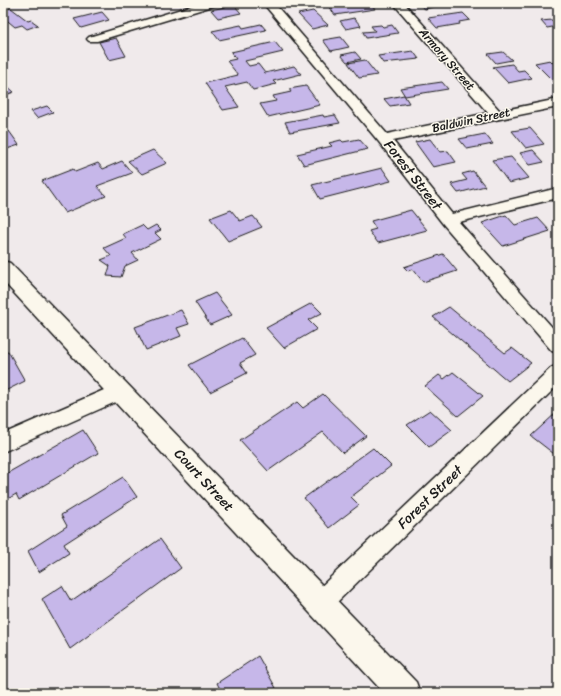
<svg xmlns="http://www.w3.org/2000/svg" width="561" height="696" font-family="Sriracha,sans-serif">
<style>
.building{fill:#c6b7e9;stroke:#1c1c1c}
.lines{fill:none;stroke-linecap:round;stroke-linejoin:round}
.minor-casing{stroke:#1c1c1c;stroke-width:3}
.secondary-casing{stroke:#1c1c1c;stroke-width:3}
.minor{fill:#fbf7ec;fill-rule:evenodd}
.secondary{fill:#fbf7ec;fill-rule:evenodd}
.labels{text-anchor:middle;dominant-baseline:central;stroke-width:3;stroke-linejoin:round;paint-order:stroke}
.far-street-label{font-size:12px;fill:#1c1c1c;stroke:#fbf7ec}
.street-label{font-size:14px;fill:#1c1c1c;stroke:#fbf7ec}
</style>
<rect width="100%" height="100%" fill="#f0eaeb"/>
<filter id="ink" filterUnits="userSpaceOnUse"><feTurbulence type="fractalNoise" baseFrequency=".025" numOctaves="2"/><feDisplacementMap in="SourceGraphic" scale="8" xChannelSelector="R" yChannelSelector="G"/><feConvolveMatrix kernelMatrix="1 2 1 2 8 2 1 2 1" color-interpolation-filters="sRGB"/></filter>
<g filter="url(#ink)">
<!-- building -->
<g class="building">
<path d="M 149,3 L 171,3 L 155,8 Z"/>
<path d="M 365,3 L 371,3 L 375,9 L 335,15 L 330,8 Z"/>
<path d="M 417,3 L 438,3 L 441,5 L 425,9 Z"/>
<path d="M 234,5 L 241,13 L 218,18 L 211,10 Z"/>
<path d="M 11,8 L 28,21 L 31,20 L 38,25 L 27,29 L 22,25 L 15,27 L 3,17 L 3,10 Z"/>
<path d="M 313,11 L 328,25 L 312,29 L 298,14 Z"/>
<path d="M 102,12 L 109,20 L 81,28 L 74,19 Z"/>
<path d="M 463,13 L 470,20 L 459,22 L 460,24 L 437,28 L 428,18 Z"/>
<path d="M 354,18 L 361,26 L 346,29 L 340,21 Z"/>
<path d="M 552,20 L 558,26 L 547,28 L 541,21 Z"/>
<path d="M 261,24 L 266,30 L 219,40 L 212,31 L 241,25 L 243,28 Z"/>
<path d="M 381,25 L 383,27 L 392,25 L 398,33 L 366,38 L 363,32 L 375,31 L 371,26 Z"/>
<path d="M 341,37 L 349,47 L 331,51 L 323,40 Z"/>
<path d="M 116,38 L 126,56 L 109,60 L 99,42 Z"/>
<path d="M 275,42 L 283,52 L 245,61 L 249,66 L 258,64 L 265,73 L 294,66 L 301,74 L 273,81 L 276,84 L 253,90 L 247,82 L 225,87 L 239,107 L 223,110 L 205,83 L 238,75 L 227,61 L 236,59 L 231,52 Z"/>
<path d="M 413,51 L 419,59 L 383,63 L 378,56 Z"/>
<path d="M 355,52 L 361,59 L 347,62 L 341,55 Z"/>
<path d="M 503,52 L 512,60 L 496,63 L 488,54 Z"/>
<path d="M 365,60 L 377,75 L 359,78 L 348,63 Z"/>
<path d="M 550,60 L 558,68 L 558,84 L 556,84 L 535,63 Z"/>
<path d="M 512,64 L 518,71 L 524,70 L 532,78 L 508,83 L 493,67 Z"/>
<path d="M 442,82 L 448,89 L 405,96 L 400,88 Z"/>
<path d="M 3,84 L 5,84 L 14,92 L 3,96 Z"/>
<path d="M 306,86 L 320,105 L 268,117 L 260,104 L 276,101 L 273,96 L 291,92 L 289,89 Z"/>
<path d="M 404,95 L 409,103 L 390,106 L 384,99 Z"/>
<path d="M 47,106 L 53,112 L 37,118 L 31,111 Z"/>
<path d="M 323,115 L 324,117 L 335,115 L 340,123 L 290,132 L 285,122 Z"/>
<path d="M 530,128 L 544,144 L 526,148 L 512,131 Z"/>
<path d="M 9,131 L 19,145 L 4,150 L 3,133 Z"/>
<path d="M 485,134 L 493,144 L 467,149 L 459,139 Z"/>
<path d="M 359,139 L 368,149 L 304,165 L 297,154 L 332,146 L 329,143 L 341,140 L 343,142 Z"/>
<path d="M 430,139 L 440,152 L 448,151 L 456,162 L 433,167 L 415,142 Z"/>
<path d="M 153,150 L 167,163 L 142,174 L 128,161 Z"/>
<path d="M 533,150 L 544,162 L 530,165 L 520,153 Z"/>
<path d="M 511,157 L 529,178 L 509,183 L 492,160 Z"/>
<path d="M 122,161 L 132,173 L 97,186 L 106,196 L 65,213 L 42,181 L 73,169 L 75,172 L 98,163 L 103,169 Z"/>
<path d="M 382,168 L 391,181 L 320,199 L 312,185 Z"/>
<path d="M 473,171 L 485,186 L 458,193 L 451,184 L 467,180 L 462,174 Z"/>
<path d="M 231,210 L 240,221 L 253,216 L 262,227 L 228,241 L 210,218 Z"/>
<path d="M 411,210 L 427,230 L 378,243 L 369,231 L 376,229 L 371,221 Z"/>
<path d="M 506,215 L 515,225 L 538,218 L 550,231 L 503,246 L 482,223 Z"/>
<path d="M 142,225 L 147,230 L 156,225 L 161,230 L 155,233 L 161,239 L 132,253 L 138,260 L 125,266 L 121,277 L 107,276 L 110,266 L 101,260 L 111,256 L 104,248 L 126,238 L 123,234 Z"/>
<path d="M 443,254 L 457,271 L 423,282 L 413,269 L 408,271 L 404,267 Z"/>
<path d="M 215,293 L 232,315 L 210,325 L 195,302 Z"/>
<path d="M 312,303 L 322,313 L 308,320 L 317,329 L 284,348 L 266,328 Z"/>
<path d="M 449,307 L 505,353 L 512,348 L 531,363 L 508,381 L 433,317 Z"/>
<path d="M 181,310 L 189,324 L 177,328 L 181,336 L 146,350 L 135,327 Z"/>
<path d="M 242,338 L 255,355 L 240,363 L 247,373 L 210,392 L 189,365 Z"/>
<path d="M 8,351 L 25,381 L 3,392 L 3,353 Z"/>
<path d="M 453,372 L 483,396 L 458,416 L 425,386 L 439,375 L 444,379 Z"/>
<path d="M 323,394 L 366,436 L 343,453 L 323,432 L 268,471 L 240,440 L 297,402 L 303,408 Z"/>
<path d="M 430,410 L 452,430 L 429,447 L 407,425 Z"/>
<path d="M 557,412 L 558,413 L 558,457 L 531,436 Z"/>
<path d="M 83,430 L 98,453 L 19,500 L 16,494 L 3,502 L 3,473 L 4,475 Z"/>
<path d="M 373,448 L 391,466 L 351,497 L 359,505 L 329,528 L 304,498 Z"/>
<path d="M 123,477 L 137,497 L 64,544 L 69,553 L 39,572 L 28,551 L 67,526 L 61,515 Z"/>
<path d="M 160,539 L 181,568 L 70,649 L 42,599 L 62,586 L 71,601 Z"/>
<path d="M 258,656 L 276,688 L 269,693 L 222,693 L 217,683 Z"/>
</g>
<g class="lines">
<defs>
<g id="minor">
<path d="M 201,3 L 217,3 L 216,5 L 97,41 L 89,41 L 87,39 L 89,37 Z"/>
<path d="M 263,3 L 274,3 L 387,134 L 488,113 L 393,3 L 404,3 L 500,111 L 558,99 L 558,107 L 393,141 L 452,214 L 558,188 L 558,198 L 459,222 L 558,334 L 558,353 L 552,351 L 443,224 L 379,142 Z"/>
<path d="M 558,365 L 558,385 L 328,611 L 320,615 L 312,611 L 308,603 L 312,595 L 551,368 Z"/>
<path d="M 120,383 L 127,385 L 129,391 L 127,397 L 3,452 L 3,434 Z"/>
</g>
<path id="secondary" d="M 3,261 L 10,263 L 416,682 L 420,693 L 384,693 L 3,281 Z"/>
</defs>
<!-- minor casing -->
<use href="#minor" class="minor-casing"/>
<!-- secondary casing -->
<use href="#secondary" class="secondary-casing"/>
<!-- minor -->
<use href="#minor" class="minor"/>
<!-- secondary -->
<use href="#secondary" class="secondary"/>
</g>
</g>
<g class="labels">
<!-- far-street labels -->
<g class="far-street-label">
<text transform="translate(447 59) rotate(49)">Armory Street</text>
<text transform="translate(471 120) rotate(-12)">Baldwin Street</text>
</g>
<!-- street labels -->
<g class="street-label">
<text transform="translate(413 175) rotate(52)">Forest Street</text>
<text transform="translate(204 480) rotate(47)">Court Street</text>
<text transform="translate(430 497) rotate(-44)">Forest Street</text>
</g>
</g>
<!-- margin -->
<rect width="561" height="696" fill="none" stroke="#fbf7ec" stroke-width="16"/>
<rect x="8" y="8" width="545" height="680" fill="none" stroke="#1c1c1c" stroke-width="1.5" filter="url(#ink)"/>
</svg>
